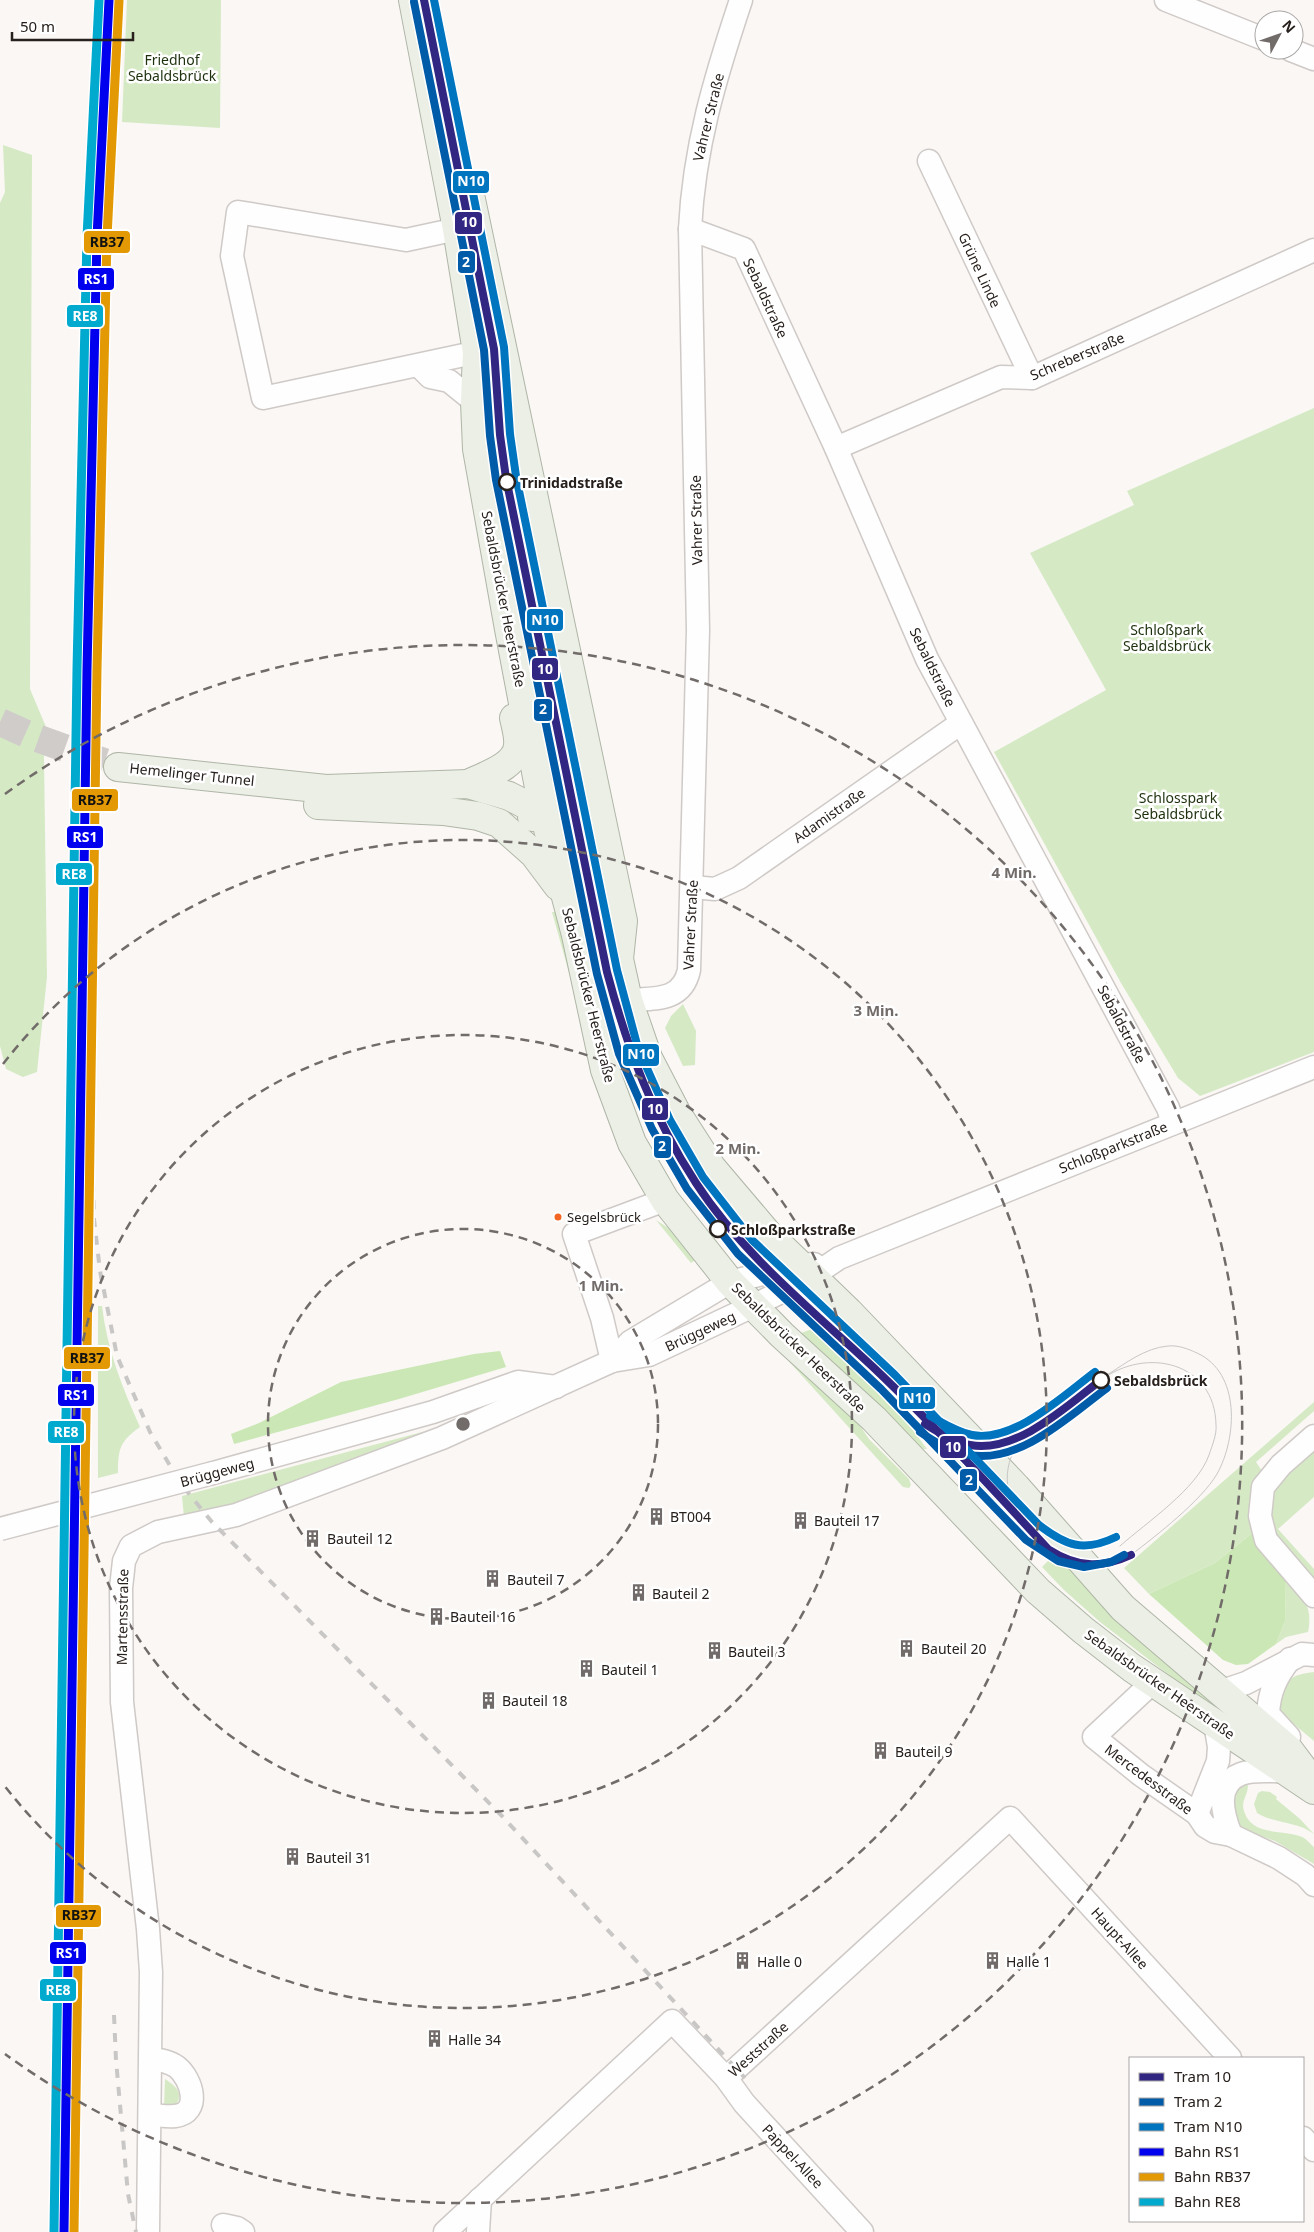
<svg xmlns="http://www.w3.org/2000/svg" width="1314" height="2232" font-family="'Noto Sans',sans-serif">
<style>
.green{fill:#d5eac4}
.forest{fill:#cbe7b5}
.lines{fill:none;stroke-linecap:round;stroke-linejoin:round}
.major-tunnel{stroke:#d0ccca;stroke-width:28;stroke-dasharray:28 14;stroke-linecap:butt}
.minor-casing{stroke:#cfcac7;stroke-width:25}
.major-casing{stroke:#afb6a6;stroke-width:30}
.minor{stroke:#fefefe;stroke-width:22}
.major{stroke:#ebefe6;stroke-width:28}
.tram{stroke:#c9c7c6;stroke-width:1}
.rail{stroke:#c9c7c6;stroke-width:4;stroke-dasharray:9 9;stroke-linecap:butt}
.minor-bridge-casing{stroke:#cfcac7;stroke-width:25;stroke-linecap:butt}
.minor-bridge{stroke:#fefefe;stroke-width:22}
.rail-1-casing{stroke:#fff;stroke-width:12}
.rail-2-casing{stroke:#fff;stroke-width:12}
.rail-3-casing{stroke:#fff;stroke-width:12}
.rail-1{stroke:#00e;stroke-width:9}
.rail-2{stroke:#e29903;stroke-width:9}
.rail-3{stroke:#00a9ce;stroke-width:9}
.tram-1-casing{stroke:#fff;stroke-width:11}
.tram-2-casing{stroke:#fff;stroke-width:11}
.tram-3-casing{stroke:#fff;stroke-width:11}
.tram-1{stroke:#312783;stroke-width:8}
.tram-2{stroke:#005ca9;stroke-width:8}
.tram-3{stroke:#0075bf;stroke-width:8}
.ring{fill:none;stroke:#716b69;stroke-width:2.5;stroke-dasharray:9 6}
.stop-dot{fill:#fff;stroke:#27201d;stroke-width:2.5}
.bus-dot{fill:#f26522;stroke:#fff;stroke-width:2}
.labels{text-anchor:middle;dominant-baseline:central;stroke-width:5;stroke-linejoin:round;paint-order:stroke}
.bus-label{font-size:13px;fill:#27201d;stroke:#fff;text-anchor:start}
.park-label{font-size:14px;fill:#1d310d;stroke:#fff}
.street-label{font-size:14px;fill:#27201d;stroke:#fff}
.stop-label{font-size:14px;font-weight:bold;fill:#27201d;stroke:#fff;text-anchor:start}
.poi-label{font-size:14px;fill:#27201d;stroke:#fff;text-anchor:start}
.centre{fill:#716b69;stroke:#fff;stroke-width:2.5}
.ring-label{font-size:15px;text-anchor:middle;font-weight:bold;fill:#716b69;stroke:#fff;stroke-width:5;stroke-linejoin:round;paint-order:stroke}
.line-badge{stroke:#fff;stroke-width:2}
.badge-label{font-size:14px;text-anchor:middle;font-weight:bold;fill:#fff}
.pale-badge-label{font-size:14px;text-anchor:middle;font-weight:bold;fill:#111}
</style>
<rect width="100%" height="100%" fill="#faf7f5"/>
<!-- green -->
<g class="green">
<path d="M 127,0 L 221,0 L 220,128 L 122,122 Z"/>
<path d="M 3,145 L 32,155 L 30,689 L 46,727 L 44,758 L 47,977 L 37,1072 L 23,1077 L 6,1069 L 0,1046 L 0,203 L 5,192 Z"/>
<path d="M 1314,408 L 1314,1052 L 1200,1096 L 1178,1078 L 1121,983 L 994,752 L 1106,690 L 1030,553 L 1134,505 L 1127,491 Z"/>
<path d="M 587,785 L 606,874 L 585,846 L 573,788 Z"/>
<path d="M 552,912 L 559,912 L 576,979 L 573,987 Z"/>
<path d="M 683,1004 L 696,1031 L 695,1065 L 683,1066 L 665,1028 L 671,1016 Z"/>
<path d="M 656,1220 L 673,1231 L 697,1259 L 691,1263 Z"/>
<path d="M 98,1306 L 102,1306 C 107,1349 122,1387 140,1427 C 120,1441 118,1449 118,1473 L 98,1478 Z"/>
<path d="M 812,1329 L 899,1412 L 927,1449 L 924,1449 L 906,1440 L 793,1336 Z"/>
<path d="M 775,1346 L 850,1411 L 869,1439 L 909,1479 L 911,1485 L 909,1488 L 903,1487 Z"/>
<path d="M 1314,1402 L 1314,1411 L 1256,1462 L 1264,1474 L 1255,1531 L 1215,1563 L 1149,1594 L 1124,1568 Z"/>
<path d="M 426,1431 L 388,1449 L 220,1508 L 184,1517 L 182,1496 Z"/>
<path d="M 940,1442 L 966,1469 L 960,1473 L 939,1449 L 937,1445 Z"/>
<path d="M 1314,1446 L 1314,1497 L 1278,1529 L 1314,1569 L 1314,1583 C 1288,1553 1248,1516 1282,1476 C 1292,1465 1304,1456 1314,1446 Z"/>
<path d="M 980,1482 L 1001,1506 L 998,1513 L 974,1488 Z"/>
<path d="M 1051,1558 L 1075,1569 L 1261,1739 L 1195,1695 L 1100,1622 L 1064,1590 L 1042,1567 Z"/>
<path d="M 1286,1574 C 1301,1593 1314,1607 1308,1632 L 1286,1637 L 1276,1644 L 1285,1621 Z"/>
<path d="M 1314,1672 L 1314,1741 L 1277,1710 C 1285,1684 1284,1675 1314,1672 Z"/>
<path d="M 1247,1782 C 1251,1792 1240,1800 1244,1811 C 1252,1837 1284,1829 1302,1837 C 1307,1839 1310,1844 1314,1847 L 1314,1864 L 1275,1841 L 1247,1831 L 1239,1826 L 1233,1817 L 1232,1793 Z"/>
<path d="M 1262,1791 L 1270,1792 L 1277,1797 L 1276,1799 L 1300,1819 L 1314,1834 C 1297,1821 1275,1824 1257,1813 L 1254,1804 L 1258,1793 Z"/>
<path d="M 165,2079 C 177,2087 185,2094 174,2107 L 164,2106 Z"/>
</g>
<!-- forest -->
<g class="forest">
<path d="M 500,1351 L 506,1367 L 399,1399 L 234,1444 L 231,1434 L 259,1423 L 341,1382 L 474,1354 Z"/>
<path d="M 1255,1531 L 1286,1574 L 1285,1621 L 1276,1644 L 1248,1664 L 1236,1665 L 1223,1660 L 1149,1594 L 1215,1563 Z"/>
</g>
<g class="lines">
<!-- major-tunnel -->
<path class="major-tunnel" d="M 0,722 L 31,736 L 118,767"/>
<defs>
<g id="minor">
<path d="M 1166,0 L 1264,39"/>
<path d="M 1291,50 L 1314,59"/>
<path d="M 929,161 L 1032,378"/>
<path d="M 457,229 L 406,240 L 238,212 L 232,256 L 263,398 L 492,349"/>
<path d="M 690,229 L 744,249 L 836,448 L 927,659 L 1168,1108 L 1173,1123"/>
<path d="M 419,366 L 430,377 L 449,381 L 475,402"/>
<path d="M 836,448 L 1001,377 L 1032,378 L 1314,250"/>
<path d="M 692,887 L 715,889 L 739,878 L 961,723"/>
<path d="M 628,1000 C 655,998 682,1002 689,970 L 698,630 L 690,229 C 694,147 715,78 741,0"/>
<path d="M 612,1361 L 630,1342 L 730,1282 L 799,1265 L 814,1264"/>
<path d="M 612,1361 L 602,1318 L 574,1234 L 665,1200"/>
<path d="M 1314,1436 L 1281,1465 L 1263,1487 L 1260,1516 L 1266,1540 L 1314,1596"/>
<path d="M 213,1473 L 433,1412 L 518,1382 L 556,1387"/>
<path d="M 1153,1682 L 1094,1737 L 1141,1775 L 1197,1814 L 1205,1826 L 1215,1832 L 1231,1835 L 1279,1858 L 1305,1875 L 1314,1885"/>
<path d="M 1222,1691 L 1246,1683 L 1302,1654 L 1314,1655"/>
<path d="M 1289,1737 L 1268,1714 C 1269,1692 1276,1677 1290,1659"/>
<path d="M 1197,1814 L 1218,1761 L 1219,1747 L 1215,1723"/>
<path d="M 1231,1835 C 1223,1815 1214,1784 1241,1774 C 1254,1769 1272,1772 1285,1771"/>
<path d="M 726,2078 L 744,2103 L 862,2232"/>
<path d="M 151,2115 C 158,2115 167,2117 175,2116 C 202,2113 192,2079 177,2067 C 169,2061 160,2060 151,2059"/>
<path d="M 1303,2138 L 1314,2150"/>
<path d="M 223,2225 L 237,2228 L 243,2232"/>
<path d="M 148,2232 L 151,1972 L 148,1929 L 122,1702 L 121,1588 L 124,1561 L 131,1546 L 158,1532 L 236,1515 L 442,1438 L 612,1361 L 649,1355 L 753,1306 L 811,1277 L 839,1258 L 1314,1067"/>
<path d="M 445,2232 L 672,2021 L 726,2078 L 1010,1818 L 1230,2058"/>
<path d="M 478,2232 L 480,2199"/>
</g>
<g id="major">
<path d="M 413,0 L 457,229 L 477,352 L 475,402 L 477,449 L 509,629 L 544,814 L 576,935 L 605,1070 L 632,1143 L 665,1200 L 730,1282 L 782,1335 L 874,1419 L 1038,1591 L 1083,1630 L 1132,1668 L 1314,1790"/>
<path d="M 469,190 L 623,921 L 619,959 L 628,1000 L 648,1058 L 676,1112 L 712,1168 L 768,1234 L 849,1312 L 1016,1487 L 1123,1608 L 1289,1750 L 1313,1782"/>
<path d="M 118,767 L 326,789 L 468,784 L 509,796 L 544,814 L 579,852 L 592,871 L 605,907"/>
<path d="M 468,784 C 483,776 517,767 518,745 C 519,737 516,727 514,718"/>
<path d="M 318,805 L 443,811 L 478,816 L 499,823 L 534,854 L 558,886"/>
<path d="M 532,817 C 565,807 572,771 584,743"/>
</g>
</defs>
<!-- minor casing -->
<use href="#minor" class="minor-casing"/>
<!-- major casing -->
<use href="#major" class="major-casing"/>
<!-- minor -->
<use href="#minor" class="minor"/>
<!-- major -->
<use href="#major" class="major"/>
<!-- tram -->
<g class="tram">
<path d="M 1107,1375 C 1126,1363 1145,1348 1168,1346 C 1179,1345 1188,1349 1197,1353 C 1241,1373 1237,1438 1217,1474 C 1201,1501 1157,1535 1131,1555"/>
<path d="M 1101,1380 C 1146,1346 1215,1362 1216,1425 C 1217,1434 1212,1446 1209,1455 C 1197,1489 1147,1522 1120,1546"/>
<path d="M 1020,1518 C 1001,1488 1003,1458 1027,1432"/>
</g>
<!-- rail -->
<g class="rail">
<path d="M 92,1146 L 94,1219 L 100,1271 L 117,1356 L 150,1432 L 181,1484 L 212,1522 L 501,1815 L 745,2078"/>
<path d="M 114,2015 L 116,2060 L 128,2194 L 136,2232"/>
</g>
<defs>
<path id="minor-bridge" d="M 0,1529 L 213,1473"/>
</defs>
<!-- minor-bridge casing -->
<use href="#minor-bridge" class="minor-bridge-casing"/>
<!-- minor-bridge -->
<use href="#minor-bridge" class="minor-bridge"/>
<defs>
<path id="rail-1" d="M 64,2232 L 87,669 L 97,237 L 109,0"/>
<path id="rail-2" d="M 74,2232 L 97,669 L 107,237 L 119,1"/>
<path id="rail-3" d="M 54,2232 L 77,669 L 87,237 L 99,0"/>
</defs>
<!-- rail-1 casing -->
<use href="#rail-1" class="rail-1-casing"/>
<!-- rail-2 casing -->
<use href="#rail-2" class="rail-2-casing"/>
<!-- rail-3 casing -->
<use href="#rail-3" class="rail-3-casing"/>
<!-- rail-1 -->
<use href="#rail-1" class="rail-1"/>
<!-- rail-2 -->
<use href="#rail-2" class="rail-2"/>
<!-- rail-3 -->
<use href="#rail-3" class="rail-3"/>
<defs>
<g id="tram-1">
<path d="M 424,0 L 494,349 L 500,435 L 506,478 L 607,972 C 627,1047 653,1118 696,1183 C 743,1255 811,1309 873,1367 C 934,1425 991,1487 1048,1549 C 1076,1567 1101,1569 1131,1555"/>
<path d="M 925,1424 C 939,1433 954,1442 970,1445 C 1016,1454 1067,1406 1101,1380"/>
</g>
<g id="tram-2">
<path d="M 414,2 L 484,350 L 490,436 L 496,480 L 597,974 L 619,1054 L 652,1129 L 687,1189 L 738,1254 L 881,1389 L 1026,1540 L 1058,1561 L 1084,1567 L 1111,1562 L 1124,1555"/>
<path d="M 920,1432 C 935,1442 951,1452 969,1455 C 1020,1464 1069,1416 1107,1388"/>
</g>
<g id="tram-3">
<path d="M 434,0 L 504,347 L 510,434 L 516,476 L 617,970 L 638,1048 L 670,1120 L 703,1177 L 752,1240 L 895,1375 L 1039,1525 C 1065,1545 1083,1553 1116,1537"/>
<path d="M 930,1416 C 943,1423 957,1432 972,1435 C 1014,1443 1064,1395 1095,1372"/>
</g>
</defs>
<!-- tram-1 casing -->
<use href="#tram-1" class="tram-1-casing"/>
<!-- tram-2 casing -->
<use href="#tram-2" class="tram-2-casing"/>
<!-- tram-3 casing -->
<use href="#tram-3" class="tram-3-casing"/>
<!-- tram-1 -->
<use href="#tram-1" class="tram-1"/>
<!-- tram-2 -->
<use href="#tram-2" class="tram-2"/>
<!-- tram-3 -->
<use href="#tram-3" class="tram-3"/>
</g>
<!-- distance rings -->
<g class="ring">
<circle cx="463" cy="1424" r="195"/>
<circle cx="463" cy="1424" r="389"/>
<path d="M3 1064A584 584 0 1 1 3 1784"/>
<path d="M5 794A779 779 0 1 1 5 2054"/>
</g>
<!-- icons -->
<defs>
<symbol id="building-bare" viewBox="-9 -9 18 18"><path d="M-4-6H4V6H1V3H-1V6H-4ZM-2.5-4.3h1.7v1.8h-1.7ZM.8-4.3h1.7v1.8H.8ZM-2.5-1h1.7V.8h-1.7ZM.8-1h1.7V.8H.8Z" fill="#716b69" stroke="#fff" stroke-width="2.5" paint-order="stroke"/></symbol>
</defs>
<g fill-rule="evenodd">
<use href="#building-bare" x="644" y="1504" width="25" height="25"/>
<use href="#building-bare" x="788" y="1508" width="25" height="25"/>
<use href="#building-bare" x="300" y="1526" width="25" height="25"/>
<use href="#building-bare" x="480" y="1566" width="25" height="25"/>
<use href="#building-bare" x="626" y="1580" width="25" height="25"/>
<use href="#building-bare" x="424" y="1604" width="25" height="25"/>
<use href="#building-bare" x="894" y="1636" width="25" height="25"/>
<use href="#building-bare" x="702" y="1638" width="25" height="25"/>
<use href="#building-bare" x="574" y="1656" width="25" height="25"/>
<use href="#building-bare" x="476" y="1688" width="25" height="25"/>
<use href="#building-bare" x="868" y="1738" width="25" height="25"/>
<use href="#building-bare" x="280" y="1844" width="25" height="25"/>
<use href="#building-bare" x="730" y="1948" width="25" height="25"/>
<use href="#building-bare" x="980" y="1948" width="25" height="25"/>
<use href="#building-bare" x="422" y="2026" width="25" height="25"/>
</g>
<!-- markers -->
<g class="stop-dot">
<circle cx="507" cy="482" r="8"/>
<circle cx="718" cy="1229" r="8"/>
<circle cx="1101" cy="1380" r="8"/>
</g>
<circle class="bus-dot" cx="558" cy="1217" r="4.5"/>
<g class="labels">
<!-- bus labels -->
<g class="bus-label">
<text x="567" y="1217">Segelsbrück</text>
</g>
<!-- park labels -->
<g class="park-label">
<text x="172" y="59">Friedhof<tspan x="172" dy="16">Sebaldsbrück</tspan></text>
<text x="1167" y="629">Schloßpark<tspan x="1167" dy="16">Sebaldsbrück</tspan></text>
<text x="1178" y="797">Schlosspark<tspan x="1178" dy="16">Sebaldsbrück</tspan></text>
</g>
<!-- street labels -->
<g class="street-label">
<text transform="translate(708 117) rotate(-76)">Vahrer Straße</text>
<text transform="translate(980 270) rotate(65)">Grüne Linde</text>
<text transform="translate(766 298) rotate(65)">Sebaldstraße</text>
<text transform="translate(1077 356) rotate(-23)">Schreberstraße</text>
<text transform="translate(696 520) rotate(-91)">Vahrer Straße</text>
<text transform="translate(504 599) rotate(79)">Sebaldsbrücker Heerstraße</text>
<text transform="translate(933 667) rotate(64)">Sebaldstraße</text>
<text transform="translate(192 774) rotate(6)">Hemelinger Tunnel</text>
<text transform="translate(829 815) rotate(-35)">Adamistraße</text>
<text transform="translate(690 925) rotate(-87)">Vahrer Straße</text>
<text transform="translate(589 995) rotate(76)">Sebaldsbrücker Heerstraße</text>
<text transform="translate(1122 1024) rotate(62)">Sebaldstraße</text>
<text transform="translate(1113 1147) rotate(-22)">Schloßparkstraße</text>
<text transform="translate(700 1331) rotate(-25)">Brüggeweg</text>
<text transform="translate(799 1347) rotate(44)">Sebaldsbrücker Heerstraße</text>
<text transform="translate(217 1472) rotate(-15)">Brüggeweg</text>
<text transform="translate(122 1617) rotate(-89)">Martensstraße</text>
<text transform="translate(1160 1684) rotate(35)">Sebaldsbrücker Heerstraße</text>
<text transform="translate(1149 1779) rotate(37)">Mercedesstraße</text>
<text transform="translate(1120 1938) rotate(48)">Haupt-Allee</text>
<text transform="translate(758 2049) rotate(-42)">Weststraße</text>
<text transform="translate(793 2156) rotate(47)">Pappel-Allee</text>
</g>
<!-- stop labels -->
<g class="stop-label">
<text x="520" y="482">Trinidadstraße</text>
<text x="731" y="1229">Schloßparkstraße</text>
<text x="1114" y="1380">Sebaldsbrück</text>
</g>
<!-- poi labels -->
<g class="poi-label">
<text x="670" y="1516">BT004</text>
<text x="814" y="1520">Bauteil 17</text>
<text x="327" y="1538">Bauteil 12</text>
<text x="507" y="1579">Bauteil 7</text>
<text x="652" y="1593">Bauteil 2</text>
<text x="450" y="1616">Bauteil 16</text>
<text x="921" y="1648">Bauteil 20</text>
<text x="728" y="1651">Bauteil 3</text>
<text x="601" y="1669">Bauteil 1</text>
<text x="502" y="1700">Bauteil 18</text>
<text x="895" y="1751">Bauteil 9</text>
<text x="306" y="1857">Bauteil 31</text>
<text x="757" y="1961">Halle 0</text>
<text x="1006" y="1961">Halle 1</text>
<text x="448" y="2039">Halle 34</text>
</g>
</g>
<circle cx="463" cy="1424" r="8" class="centre"/>
<g class="ring-label">
<text x="1014" y="878">4 Min.</text>
<text x="876" y="1016">3 Min.</text>
<text x="738" y="1154">2 Min.</text>
<text x="601" y="1291">1 Min.</text>
</g>
<g class="line-badge">
<rect x="452" y="170" width="38" height="24" rx="5" fill="#0075bf"/>
<rect x="454" y="211" width="29" height="24" rx="5" fill="#312783"/>
<rect x="83" y="230" width="48" height="24" rx="5" fill="#e29903"/>
<rect x="457" y="250" width="19" height="24" rx="5" fill="#005ca9"/>
<rect x="77" y="267" width="38" height="24" rx="5" fill="#00e"/>
<rect x="66" y="304" width="38" height="24" rx="5" fill="#00a9ce"/>
<rect x="526" y="608" width="38" height="24" rx="5" fill="#0075bf"/>
<rect x="531" y="657" width="28" height="24" rx="5" fill="#312783"/>
<rect x="533" y="698" width="20" height="24" rx="5" fill="#005ca9"/>
<rect x="71" y="788" width="48" height="24" rx="5" fill="#e29903"/>
<rect x="66" y="825" width="38" height="24" rx="5" fill="#00e"/>
<rect x="55" y="862" width="38" height="24" rx="5" fill="#00a9ce"/>
<rect x="622" y="1043" width="38" height="24" rx="5" fill="#0075bf"/>
<rect x="641" y="1097" width="28" height="24" rx="5" fill="#312783"/>
<rect x="653" y="1135" width="19" height="24" rx="5" fill="#005ca9"/>
<rect x="63" y="1346" width="48" height="24" rx="5" fill="#e29903"/>
<rect x="57" y="1383" width="38" height="24" rx="5" fill="#00e"/>
<rect x="898" y="1386" width="38" height="24" rx="5" fill="#0075bf"/>
<rect x="47" y="1420" width="38" height="24" rx="5" fill="#00a9ce"/>
<rect x="939" y="1435" width="28" height="24" rx="5" fill="#312783"/>
<rect x="959" y="1468" width="19" height="24" rx="5" fill="#005ca9"/>
<rect x="55" y="1904" width="47" height="24" rx="5" fill="#e29903"/>
<rect x="49" y="1941" width="38" height="24" rx="5" fill="#00e"/>
<rect x="39" y="1978" width="38" height="24" rx="5" fill="#00a9ce"/>
</g>
<g class="badge-label">
<text x="471" y="186">N10</text>
<text x="469" y="227">10</text>
<text x="466" y="267">2</text>
<text x="96" y="284">RS1</text>
<text x="85" y="321">RE8</text>
<text x="545" y="625">N10</text>
<text x="545" y="674">10</text>
<text x="543" y="714">2</text>
<text x="85" y="842">RS1</text>
<text x="74" y="879">RE8</text>
<text x="641" y="1059">N10</text>
<text x="655" y="1114">10</text>
<text x="662" y="1151">2</text>
<text x="76" y="1400">RS1</text>
<text x="917" y="1403">N10</text>
<text x="66" y="1437">RE8</text>
<text x="953" y="1452">10</text>
<text x="969" y="1485">2</text>
<text x="68" y="1958">RS1</text>
<text x="58" y="1995">RE8</text>
</g>
<g class="pale-badge-label">
<text x="107" y="247">RB37</text>
<text x="95" y="805">RB37</text>
<text x="87" y="1363">RB37</text>
<text x="79" y="1920">RB37</text>
</g>
<!-- legend -->
<rect x="1129" y="2057" width="175" height="165" fill="#ffffff" stroke="#a9a6a5"/>
<rect x="1139" y="2073" width="25" height="8" fill="#312783" stroke="#a9a6a5"/>
<text x="1174" y="2082" font-size="15" fill="#27201d">Tram 10</text>
<rect x="1139" y="2098" width="25" height="8" fill="#005ca9" stroke="#a9a6a5"/>
<text x="1174" y="2107" font-size="15" fill="#27201d">Tram 2</text>
<rect x="1139" y="2123" width="25" height="8" fill="#0075bf" stroke="#a9a6a5"/>
<text x="1174" y="2132" font-size="15" fill="#27201d">Tram N10</text>
<rect x="1139" y="2148" width="25" height="8" fill="#0000ee" stroke="#a9a6a5"/>
<text x="1174" y="2157" font-size="15" fill="#27201d">Bahn RS1</text>
<rect x="1139" y="2173" width="25" height="8" fill="#e29903" stroke="#a9a6a5"/>
<text x="1174" y="2182" font-size="15" fill="#27201d">Bahn RB37</text>
<rect x="1139" y="2198" width="25" height="8" fill="#00a9ce" stroke="#a9a6a5"/>
<text x="1174" y="2207" font-size="15" fill="#27201d">Bahn RE8</text>
<!-- north arrow -->
<g transform="translate(1279 35) rotate(49)"><circle r="24" fill="#ffffff" stroke="#a9a6a5"/>
<path d="M0-4L9 19L0 12L-9 19Z" fill="#716b69"/>
<text y="-8" font-size="14" font-weight="bold" text-anchor="middle" fill="#27201d">N</text>
</g>
<!-- scale -->
<path d="M12 32v8h121v-8" fill="none" stroke="#27201d" stroke-width="2.5"/>
<text x="20" y="32" font-size="15" fill="#27201d" stroke="#ffffff" stroke-width="4" paint-order="stroke">50 m</text>
</svg>
